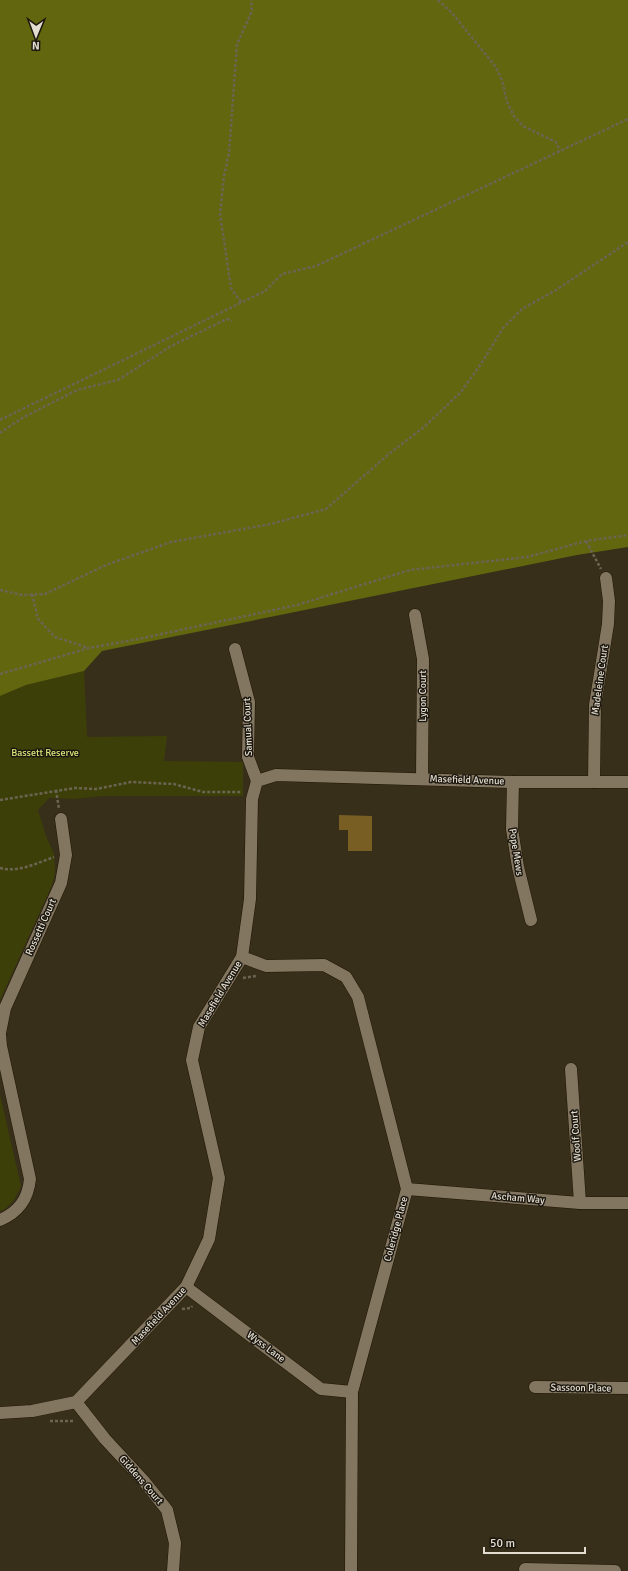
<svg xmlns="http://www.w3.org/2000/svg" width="628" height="1571" font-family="Signika,sans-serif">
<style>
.green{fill:#3c4008}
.forest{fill:#62660e}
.building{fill:#785e23}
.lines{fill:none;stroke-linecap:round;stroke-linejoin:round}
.minor-casing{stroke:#1f1604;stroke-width:13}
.path{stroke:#6c6452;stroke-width:2.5;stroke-dasharray:3 2;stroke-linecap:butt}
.minor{stroke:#827660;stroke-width:12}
.labels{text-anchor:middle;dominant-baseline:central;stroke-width:3;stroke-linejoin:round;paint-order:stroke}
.street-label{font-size:10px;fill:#e3ddd0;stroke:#1c170f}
.park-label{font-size:10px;fill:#dce578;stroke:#1c170f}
</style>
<rect width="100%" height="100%" fill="#382f1a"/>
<!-- green -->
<g class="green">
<path d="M 84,671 L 87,737 L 167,736 L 164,761 L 243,762 L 243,796 L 102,796 L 74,799 L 49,798 L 38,810 L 46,836 L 54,854 L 55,873 L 52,885 L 0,1000 L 0,696 L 26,685 Z"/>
<path d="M 0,1095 L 21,1186 L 14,1200 L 5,1209 L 0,1211 Z"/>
</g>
<!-- forest -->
<path class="forest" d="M 0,0 L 628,0 L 628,547 L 577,555 L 102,651 L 84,671 L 26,685 L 0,696 Z"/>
<!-- building -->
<path class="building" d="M 339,815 L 372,816 L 372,851 L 348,851 L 348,830 L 339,830 Z"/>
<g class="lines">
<defs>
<g id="minor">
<path d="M 415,615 L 423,659 L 422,779"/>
<path d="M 235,649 L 249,702 L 248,757 L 257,781"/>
<path d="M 513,782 L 512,829 L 518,867 L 531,920"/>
<path d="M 594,782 L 595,705 L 608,624 L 609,601 L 606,578"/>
<path d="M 242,957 L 266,966 L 324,965 L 346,977 L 358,997 L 407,1189 L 352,1392 L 351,1571"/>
<path d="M 0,1033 L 5,1008 L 61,883 L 66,855 L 61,819"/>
<path d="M 0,1035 L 1,1046 L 30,1179 C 28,1199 19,1212 0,1220"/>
<path d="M 571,1069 L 580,1203"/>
<path d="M 407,1189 L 580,1203 L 628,1203"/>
<path d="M 186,1287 L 321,1389 L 352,1392"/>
<path d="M 535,1387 L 628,1388"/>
<path d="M 76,1402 L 105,1439 L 143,1480 L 167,1510 L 175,1543 L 173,1571"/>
<path d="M 0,1413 L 32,1411 L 76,1402 L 186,1287 L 209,1239 L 219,1178 L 192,1060 L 199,1027 L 242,957 L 250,899 L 252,799 L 257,781 L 276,775 L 513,782 L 628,782"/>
<path d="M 525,1569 L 615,1571"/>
</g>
</defs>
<!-- minor casing -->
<use href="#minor" class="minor-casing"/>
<!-- path -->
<g class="path">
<path d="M 438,0 L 452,13 L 495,66 L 502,80 L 507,102 L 514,116 L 523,126 L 556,142 L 560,151"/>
<path d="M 241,302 L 231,288 L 220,214 L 224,176 L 229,153 L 237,44 L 252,11 L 251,0"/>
<path d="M 0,420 L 265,291 L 282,274 L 316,266 L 628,119"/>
<path d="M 0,433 L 22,418 L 77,390 L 118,380 L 171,346 L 227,319 L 232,321"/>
<path d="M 586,541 L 601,569"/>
<path d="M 0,590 L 22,595 L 45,594 L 106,565 L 171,542 L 271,524 L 326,509 L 390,453 L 424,427 L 461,392 L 481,364 L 503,328 L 522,309 L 556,290 L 628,242"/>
<path d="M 32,594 L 38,619 L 55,637 L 89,648"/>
<path d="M 0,674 L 89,648 L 138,639 L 297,605 L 410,570 L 527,557 L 586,541 L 628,535"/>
<path d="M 56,790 L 59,809"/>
<path d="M 0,800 L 75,788 L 96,789 L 131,782 L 174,784 L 203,792 L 241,792"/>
<path d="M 0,868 C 18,873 37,863 54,857"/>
<path d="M 243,978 L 256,976"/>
<path d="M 182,1309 L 191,1308 L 192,1306"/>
<path d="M 50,1421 L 75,1421"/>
</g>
<!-- minor -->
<use href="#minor" class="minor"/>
</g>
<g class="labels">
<!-- street labels -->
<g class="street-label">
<text transform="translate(600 680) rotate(-82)">Madeleine Court</text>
<text transform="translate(423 696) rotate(-90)">Lygon Court</text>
<text transform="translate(248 727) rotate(-92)">Samual Court</text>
<text transform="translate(467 780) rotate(2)">Masefield Avenue</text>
<text transform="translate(516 852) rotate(81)">Pope Mews</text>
<text transform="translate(41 927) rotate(-66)">Rossetti Court</text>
<text transform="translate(220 994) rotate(-59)">Masefield Avenue</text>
<text transform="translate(576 1136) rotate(-94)">Woolf Court</text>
<text transform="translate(518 1198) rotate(5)">Ascham Way</text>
<text transform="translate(396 1229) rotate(-75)">Coleridge Place</text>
<text transform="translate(159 1316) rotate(-47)">Masefield Avenue</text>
<text transform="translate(266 1347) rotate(37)">Wyss Lane</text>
<text transform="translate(581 1388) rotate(1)">Sassoon Place</text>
<text transform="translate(141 1480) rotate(49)">Giddens Court</text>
</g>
<!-- park labels -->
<g class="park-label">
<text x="45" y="753">Bassett Reserve</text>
</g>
</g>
<!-- north arrow -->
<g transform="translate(36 36) rotate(181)" stroke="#1c170f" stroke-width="3" paint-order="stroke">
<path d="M0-3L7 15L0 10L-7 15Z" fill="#e3ddd0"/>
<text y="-6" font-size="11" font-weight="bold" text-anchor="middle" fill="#e3ddd0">N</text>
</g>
<!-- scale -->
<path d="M484 1547v6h101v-6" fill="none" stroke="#e3ddd0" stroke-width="2"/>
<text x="490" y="1547" font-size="12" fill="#e3ddd0" stroke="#1c170f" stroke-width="3" paint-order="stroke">50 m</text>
</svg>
